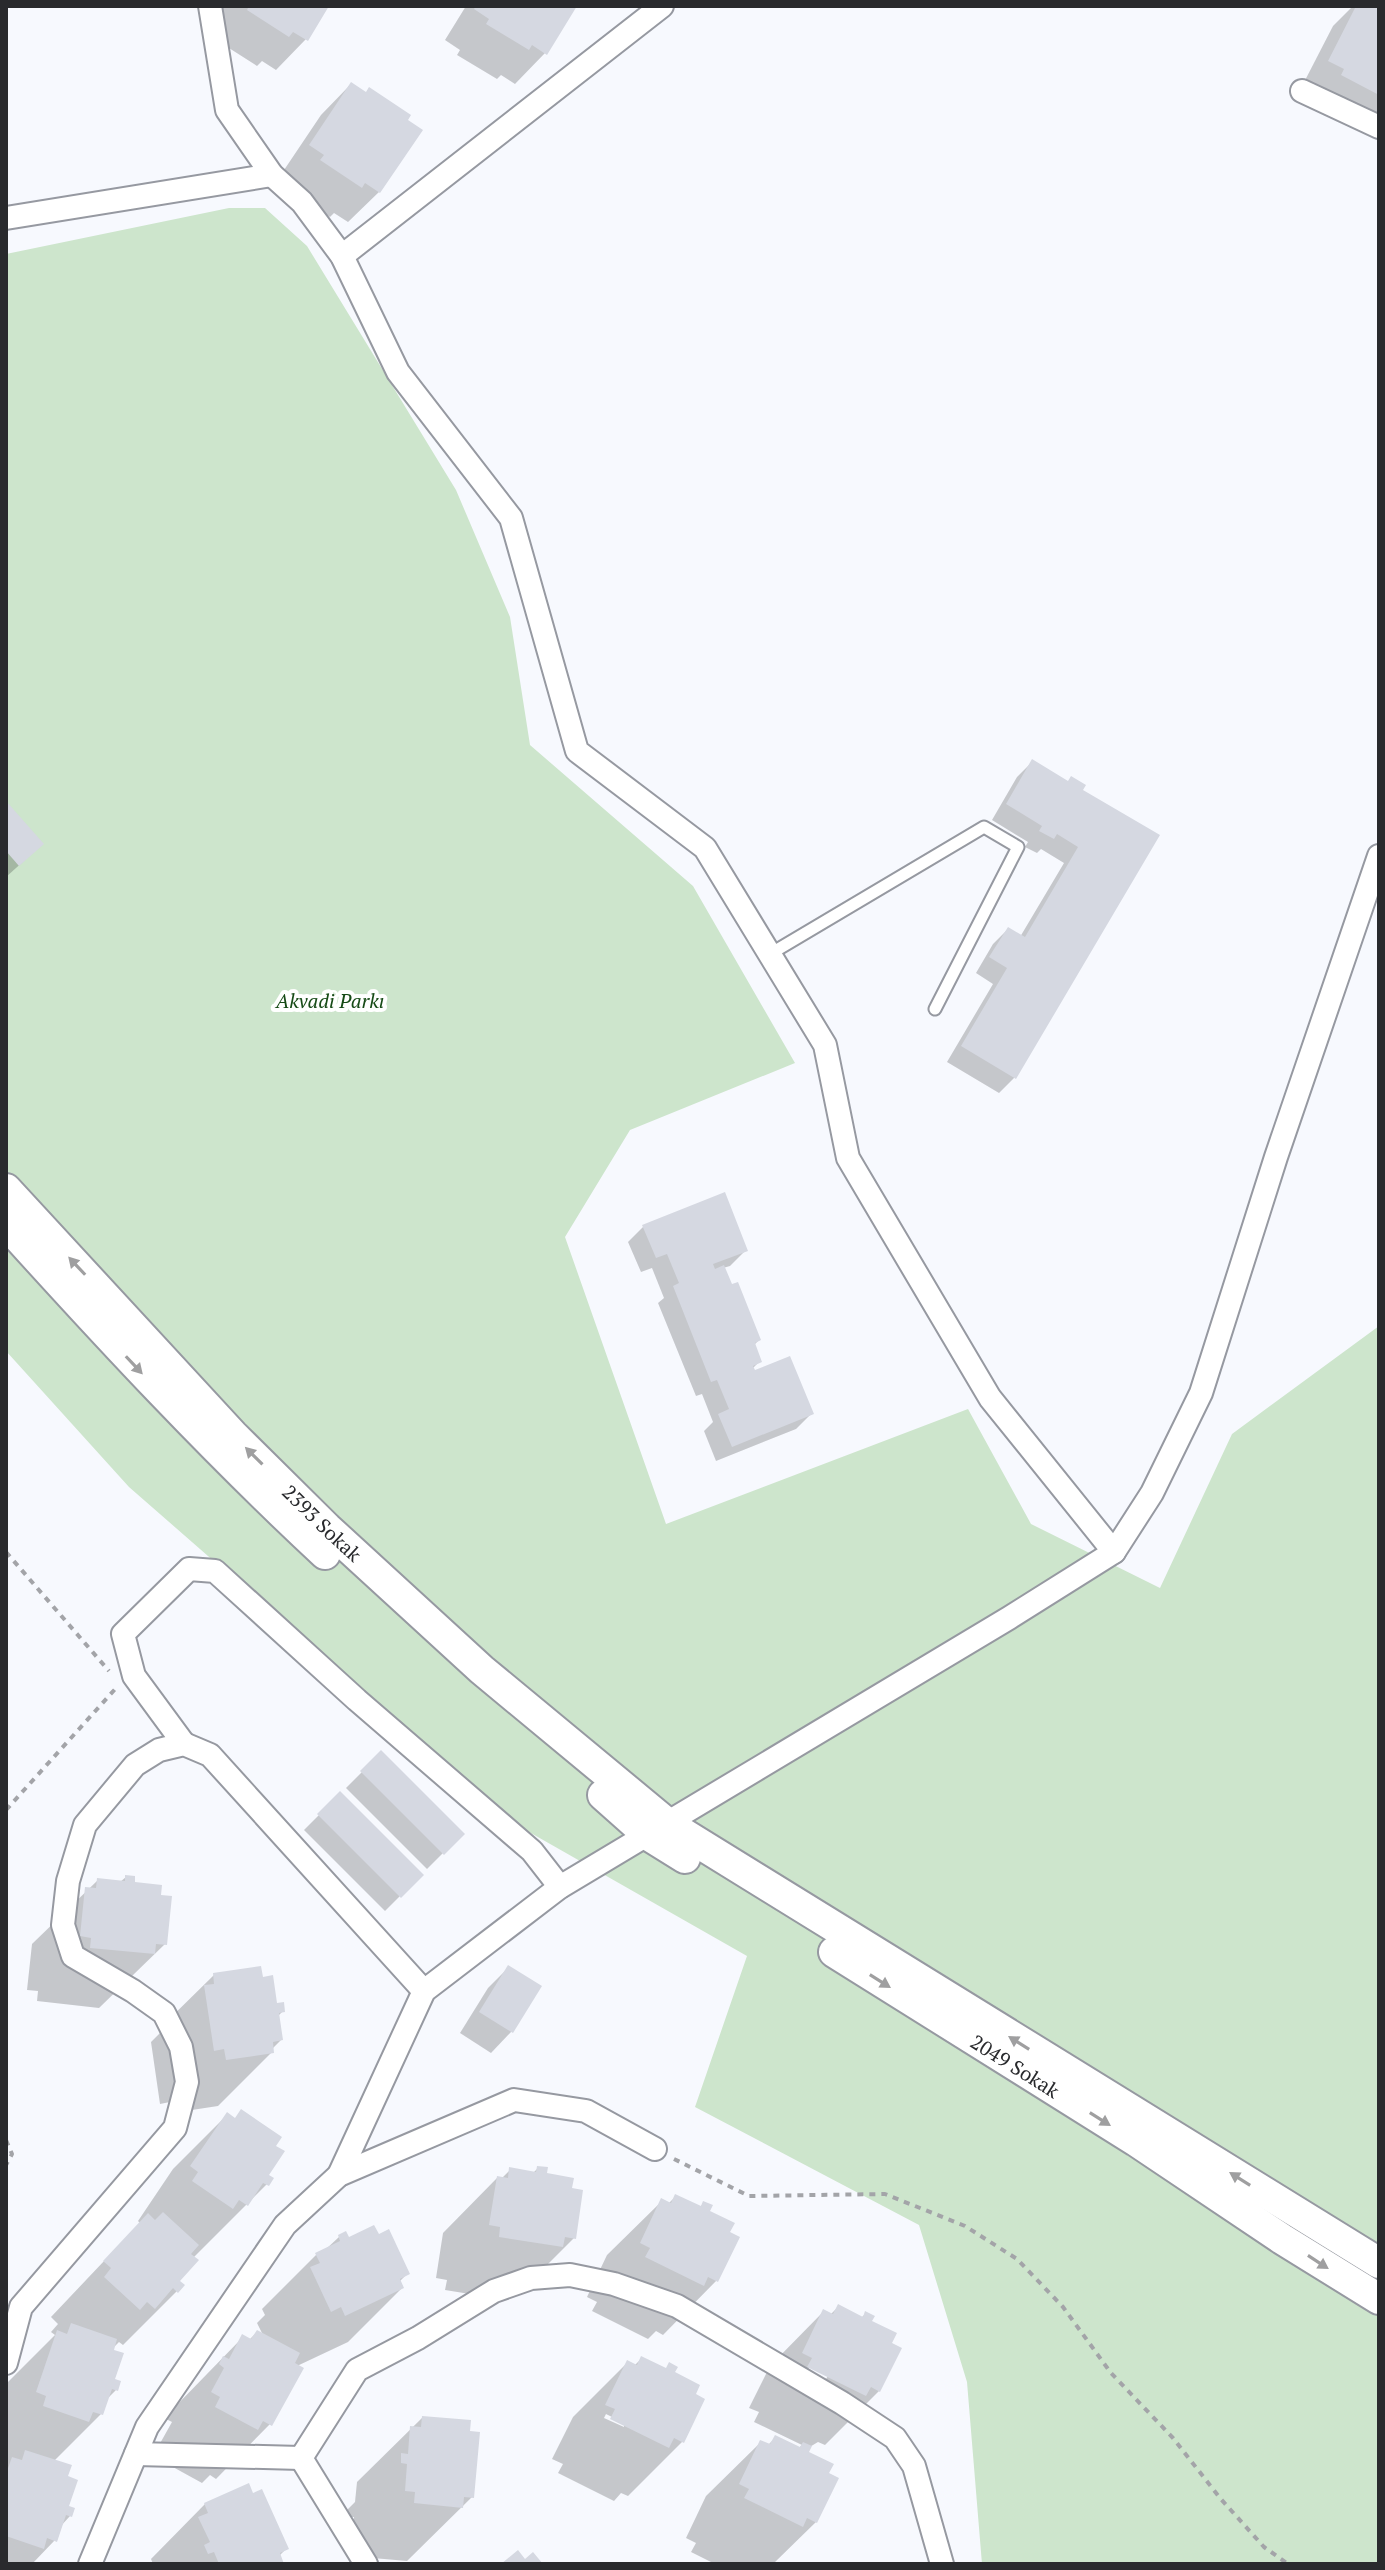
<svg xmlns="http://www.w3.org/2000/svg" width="1385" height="2570" font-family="'PT Serif',serif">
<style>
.green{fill:#cde5cc}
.shadow{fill:#0003;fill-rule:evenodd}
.building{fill:#d5d8e1}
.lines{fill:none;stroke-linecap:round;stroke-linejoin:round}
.service-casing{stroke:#9699a1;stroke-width:15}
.minor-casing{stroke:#9699a1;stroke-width:26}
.secondary-casing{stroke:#9699a1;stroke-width:34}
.path{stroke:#a3a4a8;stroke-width:4;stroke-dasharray:6 6;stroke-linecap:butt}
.service{stroke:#fff;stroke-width:11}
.minor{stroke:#fff;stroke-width:22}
.secondary{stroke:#fff;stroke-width:30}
.oneway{fill:#9f9fa0}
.labels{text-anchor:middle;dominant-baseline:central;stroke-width:8;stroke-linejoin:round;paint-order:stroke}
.park-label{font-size:20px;font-style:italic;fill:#174b17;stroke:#fff}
.street-label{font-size:20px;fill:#292a2d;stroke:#fff}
</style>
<rect width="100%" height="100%" fill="#f7f9fe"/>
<!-- green -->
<path class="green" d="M 229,208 L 265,208 L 307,246 L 456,490 L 510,617 L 530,745 L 693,886 L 795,1063 L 630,1130 L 565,1237 L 666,1524 L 968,1409 L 1031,1524 L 1160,1588 L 1232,1434 L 1379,1326 L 1379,2564 L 982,2564 L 967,2382 L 919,2225 L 695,2107 L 747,1956 L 515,1824 L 129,1487 L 6,1351 L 6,254 Z"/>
<!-- shadow -->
<g class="shadow">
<path d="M 218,6 L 327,6 L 306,39 L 276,70 L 262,61 L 257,66 L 218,41 Z"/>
<path d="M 466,6 L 574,6 L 545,53 L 515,84 L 501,75 L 497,79 L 457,55 L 460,50 L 445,40 Z"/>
<path d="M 1353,6 L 1379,6 L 1379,123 L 1299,92 L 1333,26 Z"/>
<path d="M 351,84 L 379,192 L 348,222 L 334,213 L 330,217 L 291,191 L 280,176 L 321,115 Z"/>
<path d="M 1032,762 L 1157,836 L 1014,1078 L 999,1093 L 947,1062 L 993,984 L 976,973 L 993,944 L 1008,929 L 1020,937 L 1064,863 L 1041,849 L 1037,853 L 1025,847 L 1028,842 L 992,820 L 1017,777 Z"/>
<path d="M 6,804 L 26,859 L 6,877 Z"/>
<path d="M 644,1226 L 746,1250 L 730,1266 L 723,1268 L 759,1340 L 754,1345 L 760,1361 L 752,1369 L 811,1414 L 796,1429 L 716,1461 L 704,1431 L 713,1422 L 702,1394 L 696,1396 L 658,1303 L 664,1298 L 652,1268 L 641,1272 L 628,1242 Z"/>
<path d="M 381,1753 L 462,1834 L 427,1869 L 346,1788 Z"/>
<path d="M 340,1794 L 421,1875 L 385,1911 L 304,1830 Z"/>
<path d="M 126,1877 L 133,1884 L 165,1944 L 99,2008 L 37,2001 L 38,1991 L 27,1990 L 32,1944 L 98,1880 L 120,1882 Z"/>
<path d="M 509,1967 L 540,1987 L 511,2032 L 491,2053 L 460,2033 L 488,1988 Z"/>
<path d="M 214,1975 L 261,1979 L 276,2005 L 283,2011 L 277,2017 L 281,2040 L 272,2049 L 272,2052 L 218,2106 L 172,2113 L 170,2102 L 160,2104 L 151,2042 L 160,2033 L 159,2029 Z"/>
<path d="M 227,2115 L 273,2146 L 266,2175 L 272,2179 L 193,2258 L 177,2281 L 177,2291 L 123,2345 L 119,2342 L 110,2351 L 112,2381 L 116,2390 L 106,2400 L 101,2414 L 54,2461 L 66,2477 L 67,2507 L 70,2516 L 60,2527 L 55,2540 L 32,2564 L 6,2564 L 6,2384 L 55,2335 L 51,2332 L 58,2324 L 51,2317 L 140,2223 L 138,2221 L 173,2169 Z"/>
<path d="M 538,2168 L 544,2175 L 570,2189 L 574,2238 L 520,2292 L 516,2291 L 507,2300 L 445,2290 L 447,2280 L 436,2278 L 443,2233 L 497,2178 L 501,2179 L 510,2170 L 533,2173 Z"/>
<path d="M 676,2196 L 699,2208 L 704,2203 L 717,2280 L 663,2335 L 656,2331 L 648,2339 L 592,2311 L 597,2302 L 587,2297 L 607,2255 L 662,2201 L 668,2204 Z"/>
<path d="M 339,2237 L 348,2239 L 408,2273 L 399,2282 L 402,2288 L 348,2342 L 297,2366 L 270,2424 L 216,2479 L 210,2475 L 202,2483 L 162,2461 L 158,2447 L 172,2422 L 166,2419 L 170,2412 L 243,2337 L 249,2340 L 257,2332 L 263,2335 L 257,2323 L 265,2315 L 262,2309 L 316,2255 L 325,2250 Z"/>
<path d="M 838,2307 L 861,2318 L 866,2313 L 879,2391 L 825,2445 L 818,2442 L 808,2448 L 816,2522 L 773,2564 L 715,2564 L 691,2552 L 696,2543 L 686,2538 L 706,2496 L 761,2442 L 768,2445 L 775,2438 L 798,2449 L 802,2445 L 754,2422 L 759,2412 L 749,2408 L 770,2366 L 824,2311 L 830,2315 ZM 810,2367 L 828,2376 L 826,2379 L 807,2370 Z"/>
<path d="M 642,2358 L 672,2373 L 693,2395 L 703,2400 L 682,2442 L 628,2496 L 621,2493 L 614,2501 L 558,2473 L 563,2464 L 552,2459 L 573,2417 L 627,2363 L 634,2366 ZM 606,2414 L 624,2423 L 624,2427 L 604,2418 Z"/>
<path d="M 422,2418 L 472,2497 L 407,2561 L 361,2557 L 351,2545 L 354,2517 L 348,2517 L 348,2509 L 355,2502 L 357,2482 Z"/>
<path d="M 205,2504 L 286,2549 L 279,2556 L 280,2564 L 153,2564 L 151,2559 Z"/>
</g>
<!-- building -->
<g class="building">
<path d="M 249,6 L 329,6 L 308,41 L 293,32 L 289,37 L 247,10 Z"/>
<path d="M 476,6 L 577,6 L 547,55 L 532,45 L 529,50 L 486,24 L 489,19 L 474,9 Z"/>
<path d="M 1356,6 L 1379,6 L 1379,95 L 1341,75 L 1344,69 L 1328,61 Z"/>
<path d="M 351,82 L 366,92 L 369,87 L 411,115 L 408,120 L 423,130 L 380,193 L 365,183 L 362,188 L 320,160 L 324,155 L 309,145 Z"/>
<path d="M 1032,759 L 1068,781 L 1071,776 L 1086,785 L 1083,790 L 1160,835 L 1016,1079 L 961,1046 L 1007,968 L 989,957 L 1008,927 L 1025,937 L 1078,847 L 1057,834 L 1054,839 L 1039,831 L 1042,826 L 1006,804 Z"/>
<path d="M 6,801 L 44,844 L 19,866 L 6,851 Z"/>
<path d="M 725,1192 L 748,1251 L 713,1264 L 715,1269 L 724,1265 L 732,1284 L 738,1282 L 761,1340 L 755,1343 L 762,1362 L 753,1366 L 755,1370 L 790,1356 L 814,1414 L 732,1447 L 718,1414 L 729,1409 L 717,1380 L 711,1382 L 673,1286 L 679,1283 L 667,1254 L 656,1258 L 642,1225 Z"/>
<path d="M 381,1750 L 465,1834 L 444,1855 L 360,1771 Z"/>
<path d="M 340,1791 L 424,1875 L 401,1898 L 317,1814 Z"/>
<path d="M 125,1875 L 135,1876 L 135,1882 L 162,1885 L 161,1895 L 172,1896 L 167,1945 L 156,1944 L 155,1954 L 90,1948 L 91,1938 L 80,1936 L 85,1887 L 96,1888 L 97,1878 L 125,1881 Z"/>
<path d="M 508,1965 L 542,1986 L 513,2033 L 479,2012 Z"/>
<path d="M 261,1966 L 263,1977 L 273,1975 L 277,2003 L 284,2002 L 285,2012 L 279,2013 L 283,2040 L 273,2042 L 274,2053 L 226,2060 L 224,2049 L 214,2051 L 204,1985 L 214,1984 L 213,1973 Z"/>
<path d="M 241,2109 L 282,2137 L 276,2146 L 285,2151 L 269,2175 L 274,2178 L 269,2186 L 263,2183 L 248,2206 L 239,2200 L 233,2209 L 192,2181 L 198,2172 L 190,2166 L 227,2112 L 235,2118 Z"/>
<path d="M 537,2166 L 548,2167 L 547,2173 L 574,2178 L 572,2188 L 583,2190 L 576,2239 L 565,2237 L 563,2247 L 499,2237 L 500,2227 L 489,2225 L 497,2176 L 508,2178 L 509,2167 L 536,2172 Z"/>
<path d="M 675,2194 L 701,2206 L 703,2201 L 713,2205 L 710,2211 L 735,2223 L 730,2232 L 740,2237 L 718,2282 L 708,2277 L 704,2286 L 645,2257 L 650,2248 L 640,2243 L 661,2198 L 671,2203 Z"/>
<path d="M 163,2212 L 199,2245 L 191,2254 L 199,2260 L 180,2281 L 185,2285 L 178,2293 L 173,2288 L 155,2309 L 147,2302 L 140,2310 L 104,2277 L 111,2268 L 103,2261 L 148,2213 L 155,2220 Z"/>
<path d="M 374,2225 L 379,2234 L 389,2229 L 410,2274 L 400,2279 L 404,2288 L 345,2316 L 341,2307 L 331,2312 L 310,2267 L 320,2263 L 315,2253 L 340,2241 L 338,2235 L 346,2231 L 349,2237 Z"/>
<path d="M 838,2304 L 863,2317 L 865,2311 L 875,2316 L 872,2321 L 897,2333 L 892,2343 L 902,2348 L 880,2392 L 871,2387 L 866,2396 L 807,2367 L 812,2358 L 802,2353 L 823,2309 L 833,2314 Z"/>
<path d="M 71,2323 L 117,2339 L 114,2350 L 124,2353 L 115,2379 L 121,2381 L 118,2391 L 112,2389 L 103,2415 L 93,2412 L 89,2422 L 43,2406 L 46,2396 L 36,2392 L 57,2330 L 67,2334 Z"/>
<path d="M 257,2330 L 300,2353 L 295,2363 L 304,2368 L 272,2426 L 263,2421 L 258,2430 L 215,2407 L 220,2397 L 211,2392 L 224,2368 L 219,2364 L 223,2356 L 229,2359 L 242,2334 L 251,2339 Z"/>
<path d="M 641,2356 L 666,2368 L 669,2362 L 678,2367 L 675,2372 L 700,2385 L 696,2394 L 705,2399 L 684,2443 L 674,2438 L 669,2448 L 610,2419 L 615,2409 L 605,2405 L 627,2360 L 637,2365 Z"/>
<path d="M 422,2416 L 471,2420 L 470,2431 L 480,2432 L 474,2498 L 464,2497 L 463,2508 L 414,2503 L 415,2492 L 405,2491 L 407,2464 L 401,2463 L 401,2453 L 408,2454 L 410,2426 L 421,2427 Z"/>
<path d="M 775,2435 L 800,2447 L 803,2442 L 812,2446 L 809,2452 L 834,2464 L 829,2473 L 839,2478 L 817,2523 L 807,2518 L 803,2527 L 744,2498 L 749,2489 L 739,2484 L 760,2440 L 770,2444 Z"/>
<path d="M 25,2450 L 72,2465 L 68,2476 L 78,2480 L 69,2506 L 75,2508 L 72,2517 L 66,2515 L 57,2542 L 47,2538 L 44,2549 L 6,2536 L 6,2474 L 12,2457 L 22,2460 Z"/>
<path d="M 249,2483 L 253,2493 L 262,2489 L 289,2549 L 280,2553 L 284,2564 L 219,2564 L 214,2552 L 208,2554 L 204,2545 L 210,2542 L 198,2517 L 208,2513 L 204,2503 Z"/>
<path d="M 518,2550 L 525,2559 L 533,2552 L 543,2564 L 501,2564 Z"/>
</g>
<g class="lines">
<defs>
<path id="service" d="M 770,954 L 984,827 L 1018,847 L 935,1009"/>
<g id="minor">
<path d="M 210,6 L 227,110 L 272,175 L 302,202 L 342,256 L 398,372 L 511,518 L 577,751 L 705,848 L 825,1045 L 848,1158 L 990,1398 L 1114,1552"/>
<path d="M 1302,91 L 1379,127"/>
<path d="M 6,218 L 272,175"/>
<path d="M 342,256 L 662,6"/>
<path d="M 184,1744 L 134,1676 L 123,1634 L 189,1569 L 215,1571 L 357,1700 L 532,1851 L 560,1887"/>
<path d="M 339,2175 L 424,1991 L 560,1887 L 1009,1618 L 1114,1552 L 1152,1493 L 1201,1393 L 1276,1157 L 1379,856"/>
<path d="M 6,2363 L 21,2307 L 175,2128 L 187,2082 L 181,2047 L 164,2013 L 133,1991 L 73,1956 L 63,1925 L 68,1881 L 85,1825 L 135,1765 L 159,1750 L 184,1744 L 210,1755 L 424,1991"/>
<path d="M 136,2454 L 301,2458"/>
<path d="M 301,2458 L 357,2370 L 418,2338 L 494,2291 L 531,2278 L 570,2275 L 614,2284 L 677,2306 L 842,2403 L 895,2438 L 914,2466 L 942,2564"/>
<path d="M 301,2458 L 366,2564"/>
<path d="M 90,2564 L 147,2427 L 285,2225 L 339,2175 L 514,2100 L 586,2111 L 655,2149"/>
</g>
<g id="secondary">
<path id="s1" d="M 6,1189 L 233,1435 L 327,1528 L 482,1670 L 668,1824 L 1379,2263"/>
<path d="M 6,1224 C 109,1338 213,1450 325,1554"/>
<path d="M 603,1795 L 648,1835 L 685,1858"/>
<path id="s2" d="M 834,1952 L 1136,2141 L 1282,2239 L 1379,2299"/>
</g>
</defs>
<!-- service casing -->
<use href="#service" class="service-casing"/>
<!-- minor casing -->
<use href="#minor" class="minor-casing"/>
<!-- secondary casing -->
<use href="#secondary" class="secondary-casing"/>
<!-- path -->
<g class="path">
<path d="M 6,1552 L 109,1671"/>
<path d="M 6,1810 L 117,1687"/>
<path d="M 6,2140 L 12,2154 L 6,2165"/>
<path d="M 674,2159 L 749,2196 L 885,2194 L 965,2226 L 1017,2259 L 1063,2307 L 1111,2373 L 1173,2438 L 1220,2498 L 1264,2547 L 1288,2564"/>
</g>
<!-- service -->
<use href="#service" class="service"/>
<!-- minor -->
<use href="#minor" class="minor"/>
<!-- secondary -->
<use href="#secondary" class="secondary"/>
</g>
<!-- one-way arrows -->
<defs><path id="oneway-solid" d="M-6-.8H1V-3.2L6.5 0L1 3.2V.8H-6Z" transform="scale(2)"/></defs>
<g class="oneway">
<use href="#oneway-solid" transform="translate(77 1266) rotate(-133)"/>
<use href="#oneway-solid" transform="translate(134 1365) rotate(47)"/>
<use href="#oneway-solid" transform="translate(254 1456) rotate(-135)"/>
<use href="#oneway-solid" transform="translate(880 1981) rotate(32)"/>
<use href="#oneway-solid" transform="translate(1019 2043) rotate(-148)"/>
<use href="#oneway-solid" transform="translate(1100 2119) rotate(32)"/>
<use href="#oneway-solid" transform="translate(1240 2179) rotate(-148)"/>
<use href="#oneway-solid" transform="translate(1318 2262) rotate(33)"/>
</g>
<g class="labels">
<!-- park labels -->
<g class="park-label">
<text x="330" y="1000">Akvadi Parkı</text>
</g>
<!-- street labels -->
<g class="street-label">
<text stroke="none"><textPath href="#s1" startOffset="460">2393 Sokak</textPath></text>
<text stroke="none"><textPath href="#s2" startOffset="214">2049 Sokak</textPath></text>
</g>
</g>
<!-- border -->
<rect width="1385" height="2570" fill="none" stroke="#292a2d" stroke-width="16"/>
</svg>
